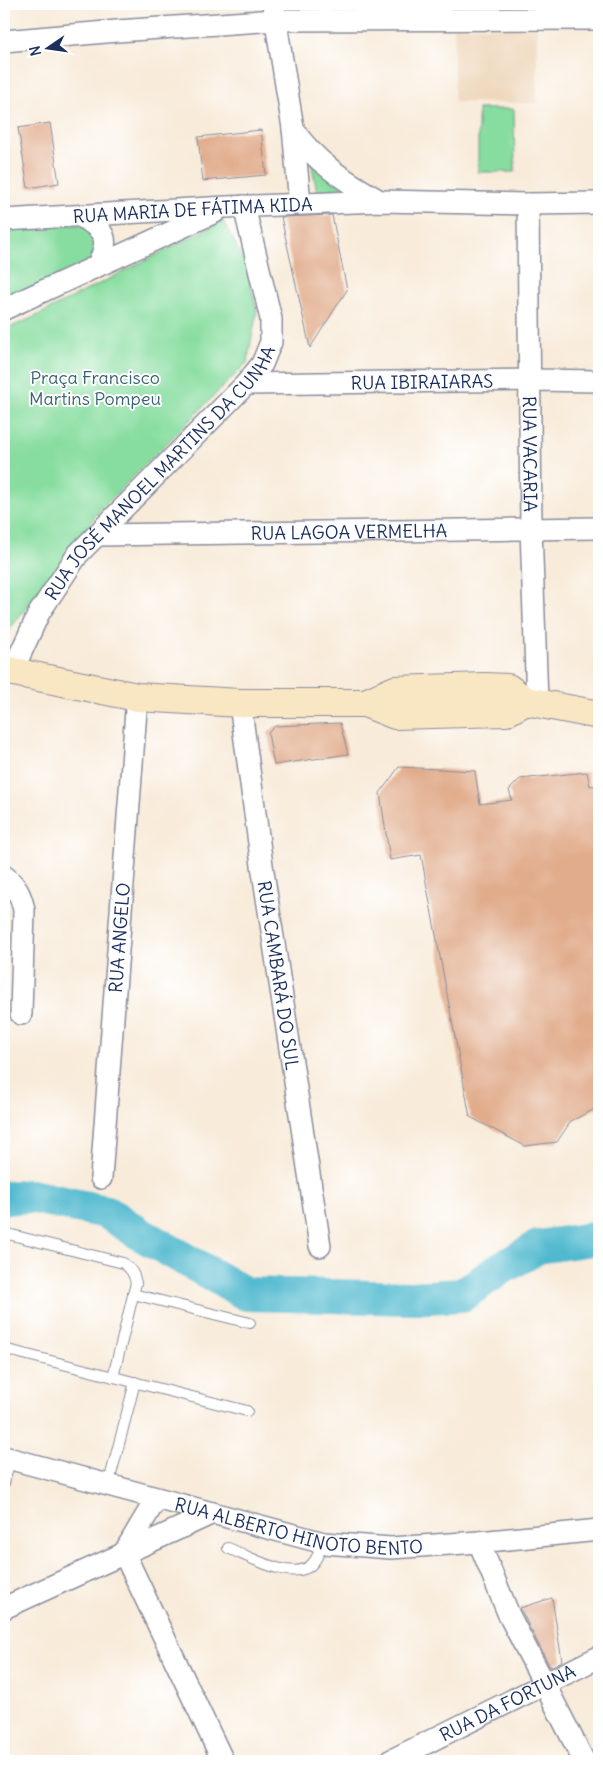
<svg xmlns="http://www.w3.org/2000/svg" width="603" height="1765" font-family="Delius,sans-serif">
<style>
.built{fill:#eed7bb}
.green{fill:#87dd9f;stroke:#51867e}
.lines{fill:none;stroke-linecap:round;stroke-linejoin:round}
.river{stroke:#51b9cf;stroke-width:34}
.building{fill:#e1ac8b}
.lane-casing{stroke:#8a8d9c;stroke-width:12}
.street-casing{stroke:#8a8d9c;stroke-width:24}
.secondary-casing{stroke:#8a8d9c;stroke-width:30}
.lane{stroke:#fff;stroke-width:10}
.street{stroke:#fff;stroke-width:21}
.secondary{stroke:#f9e7c3;stroke-width:28}
.labels{text-anchor:middle;dominant-baseline:central;stroke-width:4;stroke-linejoin:round;paint-order:stroke}
.street-label{font-size:18px;fill:#1b2f5e;stroke:#fff}
.park-label{font-size:18px;fill:#3b6372;stroke:#fff}
</style>
<rect width="100%" height="100%" fill="#fff"/>
<filter id="ink" filterUnits="userSpaceOnUse"><feTurbulence type="fractalNoise" baseFrequency=".02" numOctaves="2"/><feDisplacementMap in="SourceGraphic" scale="10" xChannelSelector="R" yChannelSelector="G"/><feConvolveMatrix kernelMatrix="1 2 1 2 8 2 1 2 1" color-interpolation-filters="sRGB"/></filter>
<filter id="wash" filterUnits="userSpaceOnUse"><feTurbulence type="fractalNoise" baseFrequency=".0096" numOctaves="4" result="noise"/><feDisplacementMap in="SourceGraphic" scale="20" xChannelSelector="R" yChannelSelector="G"/><feGaussianBlur stdDeviation="1.12" result="paint"/><feColorMatrix in="noise" values="0 0 0 0 0 0 0 0 0 0 0 0 0 0 0 0 0 1.4 0 .05"/><feComposite in="paint" operator="in"/></filter>
<g filter="url(#wash)">
<rect width="100%" height="100%" fill="#f8ebd9"/>
<!-- built -->
<path class="built" d="M 454,27 L 537,28 L 537,103 L 454,102 Z"/>
<!-- green -->
<g class="green">
<path d="M 478,109 L 514,109 L 515,172 L 478,172 Z"/>
<path d="M 310,155 L 343,187 L 317,192 Z"/>
<path d="M 223,221 L 245,262 L 257,311 L 247,363 L 99,511 L 4,637 L 4,330 L 32,318 Z"/>
<path d="M 4,224 L 93,225 L 100,232 L 94,262 L 4,307 Z"/>
</g>
<g class="lines">
<!-- river -->
<path class="river" d="M 4,1198 L 30,1196 L 106,1212 L 142,1235 L 246,1294 L 411,1298 L 462,1295 L 500,1269 L 538,1247 L 599,1238"/>
</g>
<g id="blocks">
<!-- building -->
<g class="building">
<path d="M 50,123 L 59,183 L 28,188 L 18,128 Z"/>
<path d="M 261,130 L 266,175 L 203,181 L 198,137 Z"/>
<path d="M 332,215 L 347,290 L 310,348 L 281,217 Z"/>
<path d="M 340,723 L 348,754 L 274,765 L 268,733 L 275,726 Z"/>
<path d="M 399,767 L 475,771 L 480,804 L 512,800 L 509,790 L 520,779 L 587,772 L 590,786 L 599,785 L 599,1107 L 571,1121 L 557,1142 L 525,1146 L 470,1117 L 421,855 L 390,860 L 380,793 Z"/>
<path d="M 552,1598 L 562,1661 L 550,1667 L 520,1608 Z"/>
</g>
</g>
</g>
<g filter="url(#ink)">
<use href="#blocks" fill-opacity="0" stroke="#8a8d9c" stroke-width="1"/>
<g class="lines">
<defs>
<g id="lane">
<path d="M 4,1233 L 123,1263 C 131,1269 134,1273 136,1283 L 113,1377"/>
<path d="M 133,1294 L 250,1323"/>
<path d="M 4,1349 L 247,1411"/>
<path d="M 4,1483 L 10,1459"/>
<path d="M 108,1486 L 135,1382"/>
<path d="M 228,1548 C 248,1556 295,1583 312,1564 C 317,1559 320,1550 324,1543"/>
</g>
<g id="street">
<path d="M 273,4 L 293,128 L 300,204"/>
<path d="M 4,41 L 117,31 L 275,20 L 599,19"/>
<path d="M 293,129 C 314,162 347,182 380,201"/>
<path id="s1" d="M 528,204 L 531,528 L 537,702"/>
<path d="M 80,216 C 106,230 111,240 97,266"/>
<path id="s2" d="M 4,220 L 226,207 L 380,201 L 528,204 L 599,203"/>
<path d="M 4,309 L 215,212"/>
<path id="s3" d="M 246,384 L 530,380 L 599,381"/>
<path id="s4" d="M 98,535 L 599,528"/>
<path id="s5" d="M 12,672 L 39,613 L 78,554 L 246,384 L 262,364 L 271,342 L 271,319 L 244,206"/>
<path id="s6" d="M 240,703 L 262,865 L 320,1246"/>
<path d="M 4,876 C 16,885 21,895 24,910 L 21,1014"/>
<path id="s7" d="M 101,1178 L 137,697"/>
<path id="s8" d="M 4,1457 L 324,1543 L 391,1548 L 479,1542 L 599,1530"/>
<path d="M 479,1542 L 509,1615 L 584,1761"/>
<path d="M 124,1553 L 223,1761"/>
<path d="M 124,1553 L 156,1499"/>
<path d="M 4,1608 L 213,1513"/>
<path id="s9" d="M 390,1761 L 599,1657"/>
</g>
<g id="secondary">
<path d="M 4,670 L 137,697 L 240,703 L 365,703 L 395,715 L 506,712 L 526,701"/>
<path d="M 365,703 L 395,690 L 485,687 L 508,688 L 526,701 L 599,715"/>
</g>
</defs>
<!-- lane casing -->
<use href="#lane" class="lane-casing"/>
<!-- street casing -->
<use href="#street" class="street-casing"/>
<!-- secondary casing -->
<use href="#secondary" class="secondary-casing"/>
<!-- lane -->
<use href="#lane" class="lane"/>
<!-- street -->
<use href="#street" class="street"/>
<!-- secondary -->
<use href="#secondary" class="secondary"/>
</g>
</g>
<g class="labels">
<!-- street labels -->
<g class="street-label">
<text stroke="none"><textPath href="#s2" startOffset="189">RUA MARIA DE FÁTIMA KIDA</textPath></text>
<text stroke="none"><textPath href="#s3" startOffset="176">RUA IBIRAIARAS</textPath></text>
<text stroke="none"><textPath href="#s1" startOffset="250">RUA VACARIA</textPath></text>
<text stroke="none"><textPath href="#s5" startOffset="251">RUA JOSÉ MANOEL MARTINS DA CUNHA</textPath></text>
<text stroke="none"><textPath href="#s4" startOffset="251">RUA LAGOA VERMELHA</textPath></text>
<text stroke="none"><textPath href="#s7" startOffset="241">RUA ANGELO</textPath></text>
<text stroke="none"><textPath href="#s6" startOffset="275">RUA CAMBARÁ DO SUL</textPath></text>
<text stroke="none"><textPath href="#s8" startOffset="304">RUA ALBERTO HINOTO BENTO</textPath></text>
<text stroke="none"><textPath href="#s9" startOffset="131">RUA DA FORTUNA</textPath></text>
</g>
<!-- park labels -->
<g class="park-label">
<text x="95" y="377">Praça Francisco<tspan x="95" dy="21">Martins Pompeu</tspan></text>
</g>
</g>
<!-- margin -->
<rect width="603" height="1765" fill="none" stroke="#fff" stroke-width="20"/>
<!-- north arrow -->
<g transform="translate(48 48) rotate(257)" stroke="#ffffff" stroke-width="4" paint-order="stroke">
<path d="M0-4L9 19L0 12L-9 19Z" fill="#1b2f5e"/>
<text y="-8" font-size="14" font-weight="bold" text-anchor="middle" fill="#1b2f5e">N</text>
</g>
</svg>
